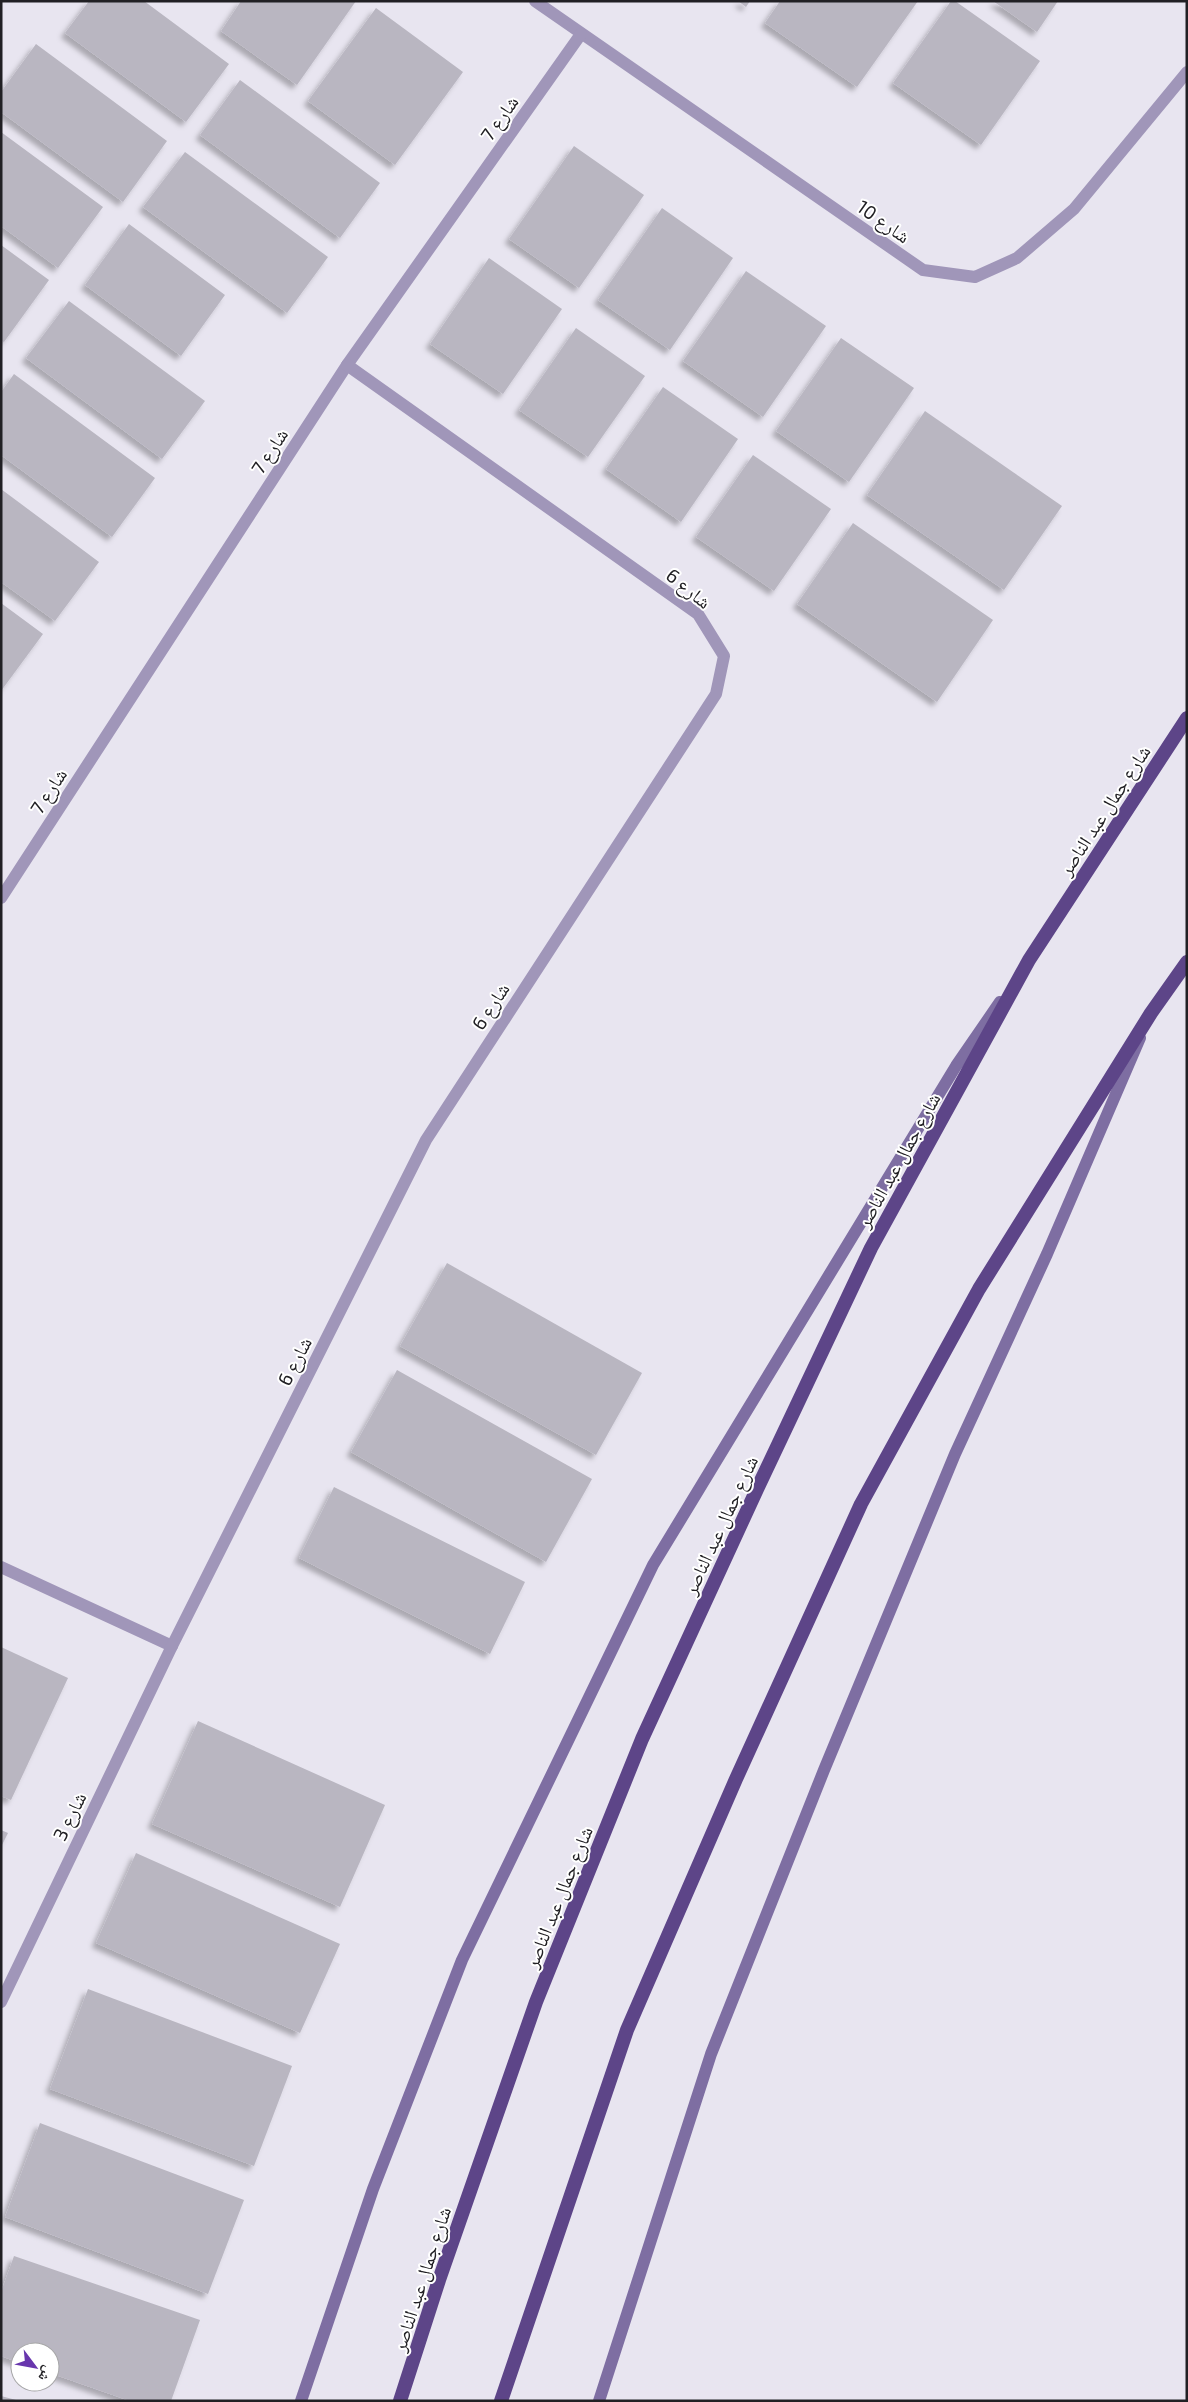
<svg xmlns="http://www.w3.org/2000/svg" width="1188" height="2402" font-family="'Exo 2','Noto Naskh Arabic',sans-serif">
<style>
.building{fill:#b9b6c1;filter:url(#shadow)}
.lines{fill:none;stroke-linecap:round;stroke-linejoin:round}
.minor{stroke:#a096b9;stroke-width:12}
.secondary{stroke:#7e6ea2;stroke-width:12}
.trunk{stroke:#5d4588;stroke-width:14}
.labels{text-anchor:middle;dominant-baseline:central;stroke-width:4;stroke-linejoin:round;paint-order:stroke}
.street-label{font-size:19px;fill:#212024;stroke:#fff}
</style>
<defs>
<filter id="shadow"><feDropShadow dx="-4.5" dy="4.5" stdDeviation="2.5" flood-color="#0004"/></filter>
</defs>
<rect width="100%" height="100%" fill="#e8e5f0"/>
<!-- building -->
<g class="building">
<path d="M 89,1 L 144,1 L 229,64 L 186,122 L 65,33 Z"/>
<path d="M 241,1 L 356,1 L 297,85 L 221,31 Z"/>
<path d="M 738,1 L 750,1 L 746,7 Z"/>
<path d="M 780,1 L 918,1 L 857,87 L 765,23 Z"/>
<path d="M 951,1 L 955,1 L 1040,61 L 981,145 L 893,83 Z"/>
<path d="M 993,1 L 1058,1 L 1037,32 Z"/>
<path d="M 376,8 L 463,72 L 395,165 L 308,101 Z"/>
<path d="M 36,44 L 167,141 L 123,202 L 1,112 L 1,92 Z"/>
<path d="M 240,80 L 380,183 L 340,238 L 200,135 Z"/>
<path d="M 1,132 L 103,207 L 58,268 L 1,226 Z"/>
<path d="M 574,146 L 644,195 L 579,288 L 509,239 Z"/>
<path d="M 185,152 L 328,257 L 287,313 L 143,207 Z"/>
<path d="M 662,208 L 733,258 L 670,350 L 598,300 Z"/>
<path d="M 129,224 L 225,295 L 181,356 L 85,285 Z"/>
<path d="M 1,245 L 49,280 L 4,342 L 1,341 Z"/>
<path d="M 489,258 L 562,309 L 503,394 L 430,344 Z"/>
<path d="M 746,271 L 826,326 L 763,417 L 683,361 Z"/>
<path d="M 69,301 L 205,401 L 162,459 L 26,358 Z"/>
<path d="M 576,328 L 645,376 L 588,457 L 519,410 Z"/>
<path d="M 841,338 L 914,388 L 849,482 L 776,431 Z"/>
<path d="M 14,374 L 155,478 L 112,537 L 1,455 L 1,392 Z"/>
<path d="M 663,387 L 738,439 L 681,522 L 606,469 Z"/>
<path d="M 925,411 L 1062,506 L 1004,590 L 867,495 Z"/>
<path d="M 753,455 L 831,509 L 774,591 L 696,537 Z"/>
<path d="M 1,489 L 99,562 L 55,621 L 1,582 Z"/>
<path d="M 853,523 L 993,620 L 937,702 L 797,604 Z"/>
<path d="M 1,603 L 43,634 L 1,691 Z"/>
<path d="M 447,1263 L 642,1373 L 596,1455 L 400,1346 Z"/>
<path d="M 397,1370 L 592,1479 L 546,1562 L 351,1452 Z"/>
<path d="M 334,1487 L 525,1582 L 490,1654 L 299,1558 Z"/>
<path d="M 1,1647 L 68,1678 L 11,1800 L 1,1796 Z"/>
<path d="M 198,1721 L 385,1805 L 340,1907 L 152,1824 Z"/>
<path d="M 1,1830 L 8,1833 L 1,1847 Z"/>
<path d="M 136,1853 L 340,1944 L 300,2033 L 96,1943 Z"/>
<path d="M 88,1989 L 292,2066 L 254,2166 L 50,2089 Z"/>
<path d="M 40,2123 L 244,2200 L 208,2294 L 5,2217 Z"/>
<path d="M 14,2256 L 200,2320 L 171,2401 L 130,2401 L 50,2373 L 50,2352 L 20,2352 L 20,2363 L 1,2356 L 1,2292 Z"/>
<path d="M 1,2396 L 16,2400 L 16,2401 L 1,2401 Z"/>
</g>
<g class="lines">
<!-- minor -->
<g class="minor">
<path d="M 535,1 L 923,270 L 975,277 L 1017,258 L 1074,209 L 1187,72"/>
<path d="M 1,898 L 347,365 L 581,34"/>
<path d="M 1,1567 L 172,1646"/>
<path d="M 1,2002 L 172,1646 L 426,1140 L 716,694 L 724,656 L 698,614 L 347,365"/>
</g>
<!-- secondary -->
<g class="secondary">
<path d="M 301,2401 L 373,2189 L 462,1960 L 653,1565 L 956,1066 L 1000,1002"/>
<path d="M 599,2401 L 711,2054 L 824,1770 L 955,1454 L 1047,1254 L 1140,1038"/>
</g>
<!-- trunk -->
<g class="trunk">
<path d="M 400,2401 L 439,2280 L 536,2002 L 642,1739 L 758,1487 L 871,1248 L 1029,960 L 1187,718"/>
<path d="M 501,2401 L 627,2030 L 736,1779 L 861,1504 L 979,1289 L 1151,1013 L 1187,962"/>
</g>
</g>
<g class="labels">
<!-- street labels -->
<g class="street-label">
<text transform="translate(499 118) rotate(-55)">شارع 7</text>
<text transform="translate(884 221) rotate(35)">شارع 10</text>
<text transform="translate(269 451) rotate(-57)">شارع 7</text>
<text transform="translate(689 588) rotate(39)">شارع 6</text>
<text transform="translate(48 791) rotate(-57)">شارع 7</text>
<text transform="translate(1104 810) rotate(-57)">شارع جمال عبد الناصر</text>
<text transform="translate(490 1006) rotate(-57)">شارع 6</text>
<text transform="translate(898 1160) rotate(-61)">شارع جمال عبد الناصر</text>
<text transform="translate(294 1361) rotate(-63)">شارع 6</text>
<text transform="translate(720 1525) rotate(-65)">شارع جمال عبد الناصر</text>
<text transform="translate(69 1816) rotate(-64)">شارع 3</text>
<text transform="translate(558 1897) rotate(-68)">شارع جمال عبد الناصر</text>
<text transform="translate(421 2279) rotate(-72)">شارع جمال عبد الناصر</text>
</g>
</g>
<!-- border -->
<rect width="1188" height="2402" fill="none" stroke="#212024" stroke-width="5"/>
<!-- north arrow -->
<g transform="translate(35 2367) rotate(122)"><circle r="24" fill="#ffffff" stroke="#a6a6a7"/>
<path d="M0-4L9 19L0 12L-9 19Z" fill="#6836ad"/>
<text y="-8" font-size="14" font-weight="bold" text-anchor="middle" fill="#212024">ش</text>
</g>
</svg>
